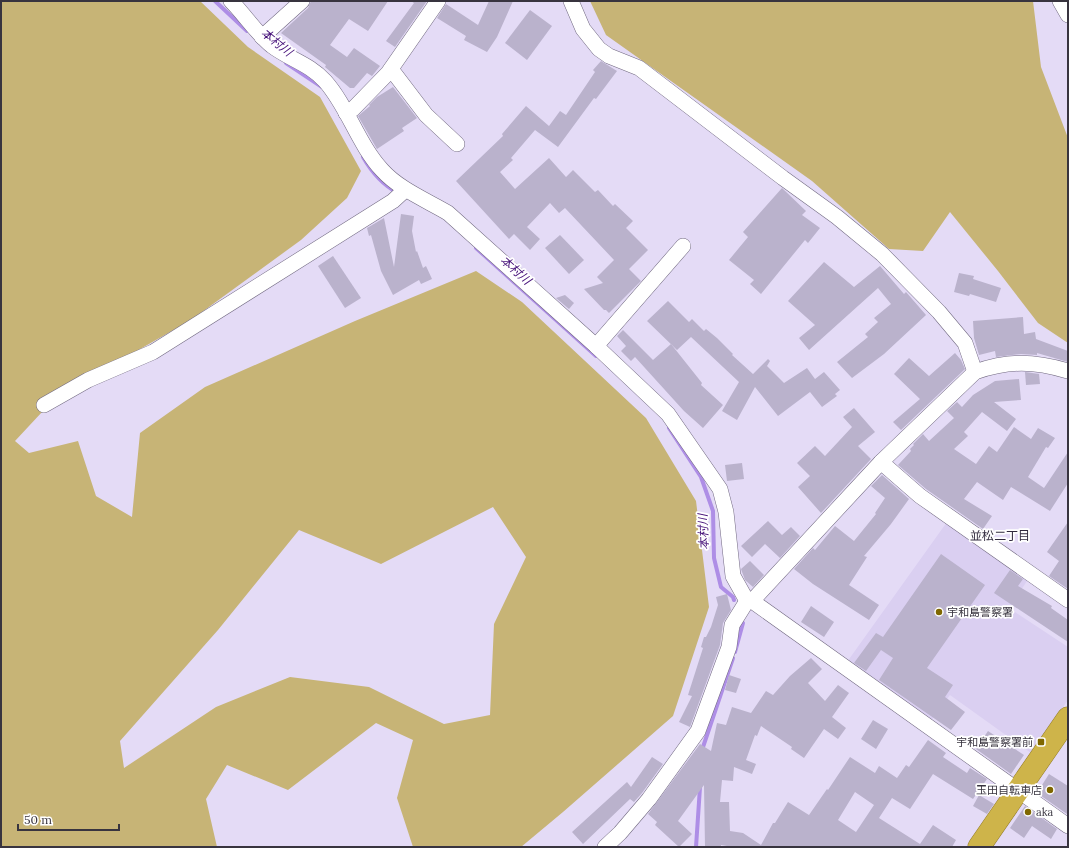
<svg xmlns="http://www.w3.org/2000/svg" width="1069" height="848" font-family="Lora,'Noto Sans JP',serif">
<style>
.built{fill:#dacff1}
.green{fill:#c7b476;fill-rule:evenodd}
.lines{fill:none;stroke-linecap:round;stroke-linejoin:round}
.stream{stroke:#ae8ee6;stroke-width:4}
.building{fill:#bab2cc;fill-rule:evenodd}
.minor-casing{stroke:#716980;stroke-width:16}
.trunk-casing{stroke:#927b29;stroke-width:23}
.minor{stroke:#fff;stroke-width:15}
.trunk{stroke:#ceb44a;stroke-width:22}
.poi-dot{fill:#7f6700;stroke:#fff;stroke-width:1.5}
.labels{text-anchor:middle;dominant-baseline:central;stroke-width:3.5;stroke-linejoin:round;paint-order:stroke}
.poi-label{font-size:11px;fill:#38343f;stroke:#fff;text-anchor:start}
.water-label{font-size:12px;font-style:italic;fill:#451079;stroke:#fff}
.neighbourhood-label{font-size:12px;fill:#312a3e;stroke:#fff}
</style>
<rect width="100%" height="100%" fill="#e4dbf6"/>
<!-- built -->
<path class="built" d="M 947,522 L 1029,578 L 1009,608 L 1068,647 L 1068,700 L 1031,753 L 950,695 L 930,722 L 847,662 Z"/>
<!-- green -->
<g class="green">
<path d="M 1,1 L 200,1 L 248,47 L 320,97 L 361,171 L 347,198 L 301,240 L 191,320 L 56,397 L 15,441 L 29,453 L 78,441 L 96,496 L 132,517 L 140,433 L 205,387 L 355,321 L 476,271 L 522,302 L 646,418 L 696,501 L 709,607 L 673,716 L 563,812 L 521,847 L 413,847 L 397,798 L 413,740 L 376,723 L 288,790 L 227,765 L 206,799 L 217,847 L 1,847 ZM 493,507 L 526,557 L 494,624 L 490,715 L 444,724 L 369,687 L 290,677 L 216,707 L 124,768 L 120,741 L 218,630 L 299,530 L 381,564 Z"/>
<path d="M 590,1 L 1033,1 L 1041,67 L 1068,138 L 1068,343 L 1038,323 L 998,271 L 950,212 L 923,251 L 889,249 L 812,181 L 606,35 Z"/>
</g>
<g class="lines">
<!-- stream -->
<g class="stream">
<path d="M 215,1 L 247,31"/>
<path d="M 286,63 L 322,87"/>
<path d="M 363,157 C 371,171 383,185 398,193"/>
<path d="M 476,248 L 596,356"/>
<path d="M 669,428 L 701,477 L 713,511 L 714,558 L 721,587 L 733,597 L 734,600"/>
<path d="M 735,652 L 743,623"/>
<path d="M 702,750 L 733,658"/>
<path d="M 696,847 L 700,787"/>
</g>
</g>
<!-- building -->
<g class="building">
<path d="M 311,1 L 388,1 L 368,31 L 349,19 L 330,45 L 347,57 L 354,48 L 380,66 L 372,76 L 367,73 L 354,88 L 350,88 L 325,67 L 326,65 L 281,33 L 308,8 Z"/>
<path d="M 411,1 L 427,1 L 395,47 L 386,41 L 414,3 Z"/>
<path d="M 489,1 L 513,1 L 497,37 L 487,52 L 464,40 L 466,36 L 437,18 L 446,4 L 478,25 Z"/>
<path d="M 530,10 L 552,26 L 527,60 L 505,43 Z"/>
<path d="M 601,61 L 617,71 L 596,99 L 594,98 L 558,147 L 535,130 L 511,158 L 513,160 L 500,172 L 515,189 L 549,158 L 566,177 L 573,170 L 595,192 L 598,190 L 613,206 L 615,204 L 633,221 L 626,228 L 648,250 L 629,269 L 641,281 L 609,313 L 606,310 L 604,310 L 584,289 L 603,283 L 597,277 L 614,260 L 565,208 L 559,213 L 550,203 L 527,227 L 540,239 L 530,250 L 514,234 L 509,239 L 456,181 L 503,136 L 502,134 L 526,106 L 549,126 L 560,111 L 566,115 L 595,72 L 593,70 Z"/>
<path d="M 393,87 L 417,118 L 402,128 L 404,131 L 377,149 L 358,116 L 370,106 L 369,105 L 377,97 Z"/>
<path d="M 782,188 L 806,211 L 802,215 L 820,228 L 808,243 L 805,240 L 761,294 L 750,284 L 754,280 L 729,260 L 748,237 L 743,232 Z"/>
<path d="M 401,214 L 414,216 L 412,231 L 416,252 L 417,251 L 423,268 L 426,266 L 432,279 L 421,284 L 419,280 L 393,295 L 381,271 L 371,235 L 369,236 L 367,228 L 384,218 L 394,267 Z"/>
<path d="M 560,235 L 584,260 L 569,274 L 545,248 Z"/>
<path d="M 333,256 L 361,298 L 345,308 L 318,266 Z"/>
<path d="M 824,262 L 854,287 L 880,266 L 904,294 L 906,292 L 926,315 L 884,354 L 852,378 L 837,362 L 868,337 L 865,334 L 878,322 L 874,318 L 891,304 L 878,288 L 809,350 L 799,338 L 815,325 L 788,301 Z"/>
<path d="M 959,273 L 974,276 L 973,279 L 1001,288 L 996,302 L 970,294 L 969,296 L 954,292 Z"/>
<path d="M 565,295 L 574,303 L 569,309 L 556,298 Z"/>
<path d="M 668,301 L 689,322 L 692,319 L 704,331 L 706,329 L 717,338 L 733,354 L 732,355 L 753,374 L 768,359 L 770,361 L 767,366 L 784,383 L 807,368 L 815,379 L 824,372 L 840,390 L 835,394 L 837,396 L 822,407 L 810,392 L 778,416 L 755,387 L 737,420 L 722,411 L 739,382 L 691,337 L 677,350 L 647,321 Z"/>
<path d="M 1023,317 L 1024,334 L 1035,332 L 1036,339 L 1068,351 L 1068,362 L 1037,353 L 1037,355 L 1021,354 L 996,357 L 995,351 L 979,355 L 974,338 L 973,321 Z"/>
<path d="M 623,330 L 653,360 L 671,344 L 702,383 L 701,385 L 723,405 L 703,428 L 684,411 L 635,357 L 631,361 L 621,351 L 626,346 L 617,336 Z"/>
<path d="M 955,353 L 961,360 L 965,369 L 901,430 L 893,422 L 920,399 L 894,374 L 909,358 L 929,376 Z"/>
<path d="M 1025,372 L 1039,374 L 1040,384 L 1026,385 Z"/>
<path d="M 1019,379 L 1021,400 L 994,402 L 1016,419 L 1007,431 L 982,412 L 964,432 L 968,436 L 954,449 L 976,464 L 989,446 L 997,452 L 1014,427 L 1031,439 L 1038,428 L 1055,438 L 1048,448 L 1046,447 L 1028,477 L 1044,488 L 1068,452 L 1068,483 L 1050,511 L 1011,487 L 1003,500 L 977,482 L 964,499 L 992,516 L 983,529 L 926,489 L 898,465 L 911,451 L 910,449 L 914,445 L 913,444 L 923,434 L 929,441 L 954,418 L 947,411 L 957,402 L 962,407 L 973,395 L 995,381 Z"/>
<path d="M 854,408 L 875,432 L 858,446 L 871,459 L 821,513 L 798,487 L 810,476 L 797,463 L 815,446 L 825,456 L 852,427 L 843,417 Z"/>
<path d="M 742,463 L 744,479 L 727,481 L 725,465 Z"/>
<path d="M 882,475 L 909,499 L 891,524 L 864,556 L 867,557 L 849,585 L 879,605 L 869,620 L 813,584 L 794,569 L 813,548 L 815,550 L 835,526 L 854,541 L 876,514 L 875,513 L 885,498 L 871,486 Z"/>
<path d="M 768,521 L 782,535 L 791,527 L 800,536 L 780,558 L 765,544 L 752,557 L 741,546 Z"/>
<path d="M 1068,522 L 1068,589 L 1049,576 L 1059,561 L 1047,552 Z"/>
<path d="M 941,554 L 985,585 L 927,668 L 953,685 L 945,697 L 965,712 L 951,730 L 879,680 L 893,658 L 881,650 L 866,671 L 854,663 L 876,633 L 883,637 Z"/>
<path d="M 750,561 L 764,575 L 753,587 L 745,580 L 741,569 Z"/>
<path d="M 1010,570 L 1023,579 L 1018,586 L 1052,606 L 1051,608 L 1068,620 L 1068,642 L 994,593 Z"/>
<path d="M 727,594 L 731,610 L 723,623 L 720,645 L 690,727 L 679,722 L 692,696 L 688,695 L 703,648 L 701,647 L 704,637 L 706,637 L 711,627 L 718,605 L 716,597 Z"/>
<path d="M 811,606 L 834,622 L 824,637 L 801,622 Z"/>
<path d="M 811,658 L 822,669 L 808,683 L 825,701 L 838,685 L 849,693 L 832,717 L 846,728 L 838,739 L 824,729 L 804,758 L 791,749 L 792,747 L 761,726 L 757,736 L 755,735 L 746,760 L 756,764 L 752,774 L 734,767 L 733,781 L 722,780 L 720,802 L 729,802 L 730,831 L 743,833 L 761,845 L 773,823 L 775,823 L 788,802 L 809,815 L 827,789 L 828,790 L 850,757 L 875,773 L 879,766 L 897,778 L 906,765 L 909,767 L 928,740 L 946,753 L 943,757 L 967,773 L 970,768 L 987,779 L 973,799 L 933,774 L 910,809 L 892,798 L 879,818 L 920,844 L 933,825 L 956,840 L 952,847 L 733,847 L 721,845 L 721,847 L 705,847 L 704,785 L 678,821 L 692,834 L 679,847 L 655,825 L 657,822 L 648,814 L 700,744 L 711,751 L 717,723 L 726,725 L 732,707 L 751,713 L 766,691 L 773,695 L 790,676 ZM 855,792 L 874,805 L 856,832 L 838,820 Z"/>
<path d="M 729,675 L 741,679 L 736,693 L 725,690 Z"/>
<path d="M 873,720 L 888,729 L 876,749 L 861,739 Z"/>
<path d="M 988,731 L 1024,755 L 1011,774 L 976,749 Z"/>
<path d="M 652,757 L 663,764 L 642,793 L 634,802 L 630,799 L 583,844 L 572,832 L 627,782 L 631,787 Z"/>
<path d="M 1049,774 L 1068,786 L 1067,814 L 1037,793 Z"/>
<path d="M 979,795 L 994,804 L 987,814 L 973,806 Z"/>
<path d="M 1025,806 L 1057,829 L 1051,839 L 1032,826 L 1024,838 L 1010,828 Z"/>
</g>
<g class="lines">
<defs>
<g id="minor">
<path d="M 231,1 C 245,15 256,33 272,46 C 289,59 310,64 325,81 C 348,107 358,144 382,170 C 399,189 426,200 448,213 L 596,346 L 668,414 L 720,489 L 726,512 L 733,576 L 747,601"/>
<path d="M 571,1 L 583,29 L 599,49 L 609,56 L 639,68 L 783,178 L 837,217 L 882,254 L 939,312 L 965,343 L 975,372"/>
<path d="M 1060,1 L 1068,15"/>
<path d="M 262,37 L 302,1"/>
<path d="M 391,69 L 426,115 L 457,144"/>
<path d="M 346,113 L 353,109 L 388,73 L 438,1"/>
<path d="M 596,346 L 683,246"/>
<path d="M 44,405 L 88,380 L 153,352 L 393,201 L 405,190"/>
<path d="M 881,462 L 920,496 L 1068,600"/>
<path d="M 747,601 L 752,601 L 1068,826"/>
<path d="M 752,601 L 881,462 L 975,372 C 1009,360 1034,361 1068,371"/>
<path d="M 605,847 L 620,833 L 649,799 L 698,731 L 729,647 L 732,625 L 747,601"/>
</g>
<path id="trunk" d="M 979,847 L 1068,718"/>
</defs>
<!-- minor casing -->
<use href="#minor" class="minor-casing"/>
<!-- trunk casing -->
<use href="#trunk" class="trunk-casing"/>
<!-- minor -->
<use href="#minor" class="minor"/>
<!-- trunk -->
<use href="#trunk" class="trunk"/>
</g>
<!-- markers -->
<g class="poi-dot">
<circle cx="939" cy="612" r="4"/>
<rect x="1037" y="738" width="8" height="8" rx="2"/>
<circle cx="1050" cy="790" r="4"/>
<circle cx="1028" cy="812" r="4"/>
</g>
<g class="labels">
<!-- poi labels -->
<g class="poi-label">
<text x="947" y="612">宇和島警察署</text>
<text x="1033" y="742" text-anchor="end">宇和島警察署前</text>
<text x="1042" y="790" text-anchor="end">玉田自転車店</text>
<text x="1036" y="812">aka</text>
</g>
<!-- water labels -->
<g class="water-label">
<text transform="translate(277 42) rotate(39)">本村川</text>
<text transform="translate(516 270) rotate(42)">本村川</text>
<text transform="translate(703 532) rotate(-92)">本村川</text>
</g>
<!-- neighbourhood labels -->
<g class="neighbourhood-label">
<text x="1000" y="535">並松二丁目</text>
</g>
</g>
<!-- border -->
<rect width="1069" height="848" fill="none" stroke="#38343f" stroke-width="4"/>
<!-- scale -->
<path d="M18 824v6h101v-6" fill="none" stroke="#38343f" stroke-width="2"/>
<text x="24" y="824" font-size="12" fill="#38343f" stroke="#ffffff" stroke-width="3" paint-order="stroke">50 m</text>
</svg>
